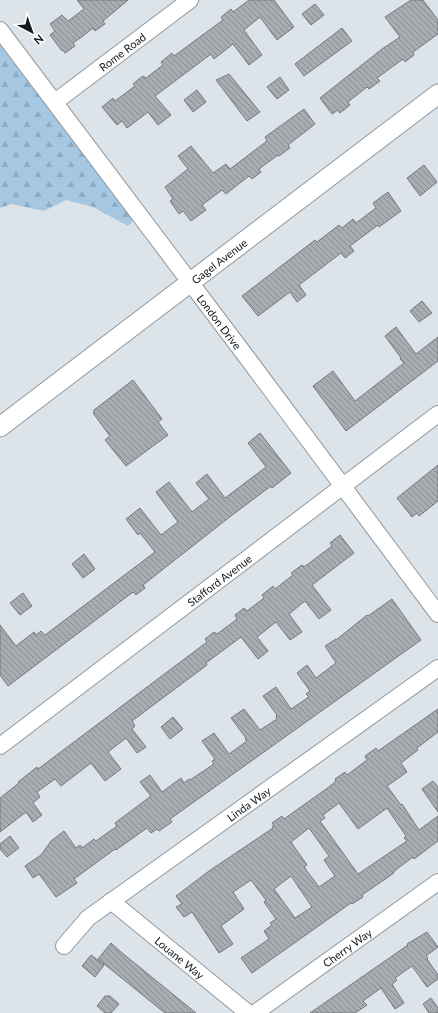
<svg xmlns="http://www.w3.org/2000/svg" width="438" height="1013" font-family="Lato,sans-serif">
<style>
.forest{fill:url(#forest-firs)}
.building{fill:url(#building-back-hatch);stroke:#747a7f;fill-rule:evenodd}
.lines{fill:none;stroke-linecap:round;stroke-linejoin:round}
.minor-casing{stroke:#92999e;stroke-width:18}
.tertiary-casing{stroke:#92999e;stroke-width:21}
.minor{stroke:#fff;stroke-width:16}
.tertiary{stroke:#fff;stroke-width:19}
.labels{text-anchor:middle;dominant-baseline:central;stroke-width:4;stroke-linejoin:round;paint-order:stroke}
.street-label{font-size:11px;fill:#151719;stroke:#fff}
</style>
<defs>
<pattern id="forest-firs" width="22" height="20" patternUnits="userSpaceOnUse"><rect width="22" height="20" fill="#a5c7e1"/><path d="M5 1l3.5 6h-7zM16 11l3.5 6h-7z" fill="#8daac0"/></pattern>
<pattern id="building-back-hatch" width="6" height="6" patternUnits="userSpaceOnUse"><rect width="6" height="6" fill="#a7aeb3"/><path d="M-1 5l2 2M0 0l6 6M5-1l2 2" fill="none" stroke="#878d91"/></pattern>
</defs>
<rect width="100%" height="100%" fill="#dce3e9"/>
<!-- forest -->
<path class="forest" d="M 0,41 L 101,178 L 135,219 L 128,226 L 93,207 L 66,200 L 44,211 L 12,204 L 0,208 Z"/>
<!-- building -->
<g class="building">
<path d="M 77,0 L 128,0 L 103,21 L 105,24 L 95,31 L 93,28 L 83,36 L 73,43 L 75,46 L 65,53 L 63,50 L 62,51 L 50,35 L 55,31 L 50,24 L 62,15 L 68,21 L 84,9 Z"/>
<path d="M 249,0 L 274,0 L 294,27 L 277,40 L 260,17 L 244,30 L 262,55 L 249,65 L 233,44 L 214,59 L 211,54 L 155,96 L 171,115 L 158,125 L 148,112 L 127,128 L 122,121 L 117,125 L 102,107 L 113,98 L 115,101 L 135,86 L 133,84 L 139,79 L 143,76 L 146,78 L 163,65 L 161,62 L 172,53 L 174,56 L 223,20 L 221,17 L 231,9 L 233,12 Z"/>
<path d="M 411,0 L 423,0 L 438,20 L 438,34 L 413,52 L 414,55 L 405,62 L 403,59 L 377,78 L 380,81 L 369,89 L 367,87 L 348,102 L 350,105 L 340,113 L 338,110 L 332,114 L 320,98 L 382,49 L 400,37 L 385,17 Z"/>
<path d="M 315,4 L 324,15 L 311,25 L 302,14 Z"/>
<path d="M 342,28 L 352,41 L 304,76 L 295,64 Z"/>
<path d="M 229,74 L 260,112 L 247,121 L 216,80 Z"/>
<path d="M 280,77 L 289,90 L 277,99 L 267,87 Z"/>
<path d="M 197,90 L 206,102 L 193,112 L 184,100 Z"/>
<path d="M 304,109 L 315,124 L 288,145 L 290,148 L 279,156 L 278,155 L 259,169 L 261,172 L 252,179 L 249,176 L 226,194 L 222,190 L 202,205 L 206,210 L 191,221 L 183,211 L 179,214 L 170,201 L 173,199 L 165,187 L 188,169 L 178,156 L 191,146 L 213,173 L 226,164 L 230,169 L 267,141 L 265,137 Z"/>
<path d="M 424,165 L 437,182 L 420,196 L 407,178 Z"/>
<path d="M 388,192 L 401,211 L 379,227 L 378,225 L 350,246 L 354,251 L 345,258 L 341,253 L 299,285 L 306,295 L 297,302 L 290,292 L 258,316 L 242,296 L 315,240 L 317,242 L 339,225 L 342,228 L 353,219 L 356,223 L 376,208 L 373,203 Z"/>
<path d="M 422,301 L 432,313 L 419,322 L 410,311 Z"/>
<path d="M 396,327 L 416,354 L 438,337 L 438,361 L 346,431 L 313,386 L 333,371 L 355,401 L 404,363 L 400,359 L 401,358 L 385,336 Z"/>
<path d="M 133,380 L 162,419 L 158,422 L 168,435 L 126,466 L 105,440 L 110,436 L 93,413 L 94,412 L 94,410 Z"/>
<path d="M 260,433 L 291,473 L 272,488 L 271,486 L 231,516 L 143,585 L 145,588 L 136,595 L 133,592 L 8,686 L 0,675 L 0,625 L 16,646 L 34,632 L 36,635 L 41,631 L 45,635 L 155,552 L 140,533 L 138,535 L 126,519 L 140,508 L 161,535 L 178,522 L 156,492 L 169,482 L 192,512 L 209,499 L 196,483 L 207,474 L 225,498 L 266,467 L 248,443 Z"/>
<path d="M 438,465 L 438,501 L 419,516 L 417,513 L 412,517 L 397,498 Z"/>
<path d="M 340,535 L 354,553 L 312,585 L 331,610 L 319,619 L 305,601 L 289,614 L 302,632 L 290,640 L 276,622 L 257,637 L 268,651 L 258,659 L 241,637 L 206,663 L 207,665 L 132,721 L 135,726 L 132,729 L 146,747 L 137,753 L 126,738 L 108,752 L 121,769 L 105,781 L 91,763 L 61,786 L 55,779 L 37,792 L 40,797 L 33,803 L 42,815 L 33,822 L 26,812 L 0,832 L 0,798 L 19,783 L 18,782 L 37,767 L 38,769 L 207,642 L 205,639 L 214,632 L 217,634 L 236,620 L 237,619 L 235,615 L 244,608 L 247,611 L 264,598 L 262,595 L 273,586 L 275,589 L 293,575 L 291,573 L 302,565 L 304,567 L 332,546 L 330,543 Z"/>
<path d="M 84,554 L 95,569 L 83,578 L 72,564 Z"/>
<path d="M 23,593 L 32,606 L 20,615 L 10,603 Z"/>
<path d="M 392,599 L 421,640 L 170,819 L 172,822 L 159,831 L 157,829 L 151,833 L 147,828 L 116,850 L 115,849 L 74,879 L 77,883 L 56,897 L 39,874 L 33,878 L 25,866 L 41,855 L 51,841 L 64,831 L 76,848 L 80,845 L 82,848 L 94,839 L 96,841 L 117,826 L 115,823 L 151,796 L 140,782 L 150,775 L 162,792 L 181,778 L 184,783 L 189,779 L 190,780 L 214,764 L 212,761 L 215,759 L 202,741 L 214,733 L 229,754 L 247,741 L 245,739 L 246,738 L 231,718 L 244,709 L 260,730 L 277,719 L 276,716 L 277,715 L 263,696 L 276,687 L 291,709 L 309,697 L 306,694 L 310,691 L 297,673 L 307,665 L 316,678 L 336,663 L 325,646 L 336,639 L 336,640 L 367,615 L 368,616 Z"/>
<path d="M 438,709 L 438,732 L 417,748 L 418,750 L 401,763 L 407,772 L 387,786 L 401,805 L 402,804 L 419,830 L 438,816 L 438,841 L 414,859 L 413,857 L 393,872 L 394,873 L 362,895 L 363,897 L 352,904 L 351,903 L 252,973 L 241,958 L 269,939 L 264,931 L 272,925 L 270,923 L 276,919 L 264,902 L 266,900 L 251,880 L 233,892 L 244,909 L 221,926 L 233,944 L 219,953 L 192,912 L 184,917 L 176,907 L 182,904 L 176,896 L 209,871 L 273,828 L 272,827 L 274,826 L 272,823 L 282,816 L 284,819 L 329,787 L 336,781 L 335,779 L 345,772 L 347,775 L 367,760 L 365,756 L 376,748 L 378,751 ZM 339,803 L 358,829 L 387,808 L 406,836 L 404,838 L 407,841 L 358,874 L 320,821 L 325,818 L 323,815 ZM 309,828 L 329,856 L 324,860 L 335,876 L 319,887 L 304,867 L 307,865 L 291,842 ZM 291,876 L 312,907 L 295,918 L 274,889 Z"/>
<path d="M 173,717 L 183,729 L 170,739 L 161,727 Z"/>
<path d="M 433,781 L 438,787 L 438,812 L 422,789 Z"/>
<path d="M 10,836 L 19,848 L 7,857 L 0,849 L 0,844 Z"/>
<path d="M 427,932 L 438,947 L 426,956 L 428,958 L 427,959 L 438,975 L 438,979 L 427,987 L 412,966 L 395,978 L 397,980 L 392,984 L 404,1003 L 395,1009 L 381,988 L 363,1001 L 367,1005 L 355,1013 L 310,1013 L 408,945 L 407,944 Z"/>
<path d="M 111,943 L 121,952 L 196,1013 L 165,1013 L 98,959 Z"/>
<path d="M 91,955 L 104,965 L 95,977 L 82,966 Z"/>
<path d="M 105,996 L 110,996 L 119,1004 L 111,1013 L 105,1013 L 97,1006 Z"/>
<path d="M 431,998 L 438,1008 L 438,1013 L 429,1013 L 423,1004 Z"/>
</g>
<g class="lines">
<defs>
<g id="minor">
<path id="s1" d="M 0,30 L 248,359 L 438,614"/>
<path id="s2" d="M 55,102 L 190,0"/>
<path id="s3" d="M 0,746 L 438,414"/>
<path id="s4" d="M 111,901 L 248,1013"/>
<path id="s5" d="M 64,946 L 88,918 L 438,668"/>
<path id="s6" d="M 255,1013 L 438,882"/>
</g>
<g id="tertiary">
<path id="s7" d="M 0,427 L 438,94"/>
</g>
</defs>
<!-- minor casing -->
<use href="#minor" class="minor-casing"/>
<!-- tertiary casing -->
<use href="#tertiary" class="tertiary-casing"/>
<!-- minor -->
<use href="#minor" class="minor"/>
<!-- tertiary -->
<use href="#tertiary" class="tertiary"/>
</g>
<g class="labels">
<!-- street labels -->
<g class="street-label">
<text stroke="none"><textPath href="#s2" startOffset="84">Rome Road</textPath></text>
<text stroke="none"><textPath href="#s7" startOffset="275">Gagel Avenue</textPath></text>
<text stroke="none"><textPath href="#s1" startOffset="365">London Drive</textPath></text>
<text stroke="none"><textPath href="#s3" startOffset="275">Stafford Avenue</textPath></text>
<text stroke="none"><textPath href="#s5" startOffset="234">Linda Way</textPath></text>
<text stroke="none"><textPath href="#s6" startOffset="113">Cherry Way</textPath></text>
<text stroke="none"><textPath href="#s4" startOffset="89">Louane Way</textPath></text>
</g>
</g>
<!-- north arrow -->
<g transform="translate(32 32) rotate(139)" stroke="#ffffff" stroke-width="3" paint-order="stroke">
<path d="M0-3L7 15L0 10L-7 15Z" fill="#151719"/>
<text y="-6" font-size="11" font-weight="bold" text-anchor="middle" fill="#151719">N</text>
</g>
</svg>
